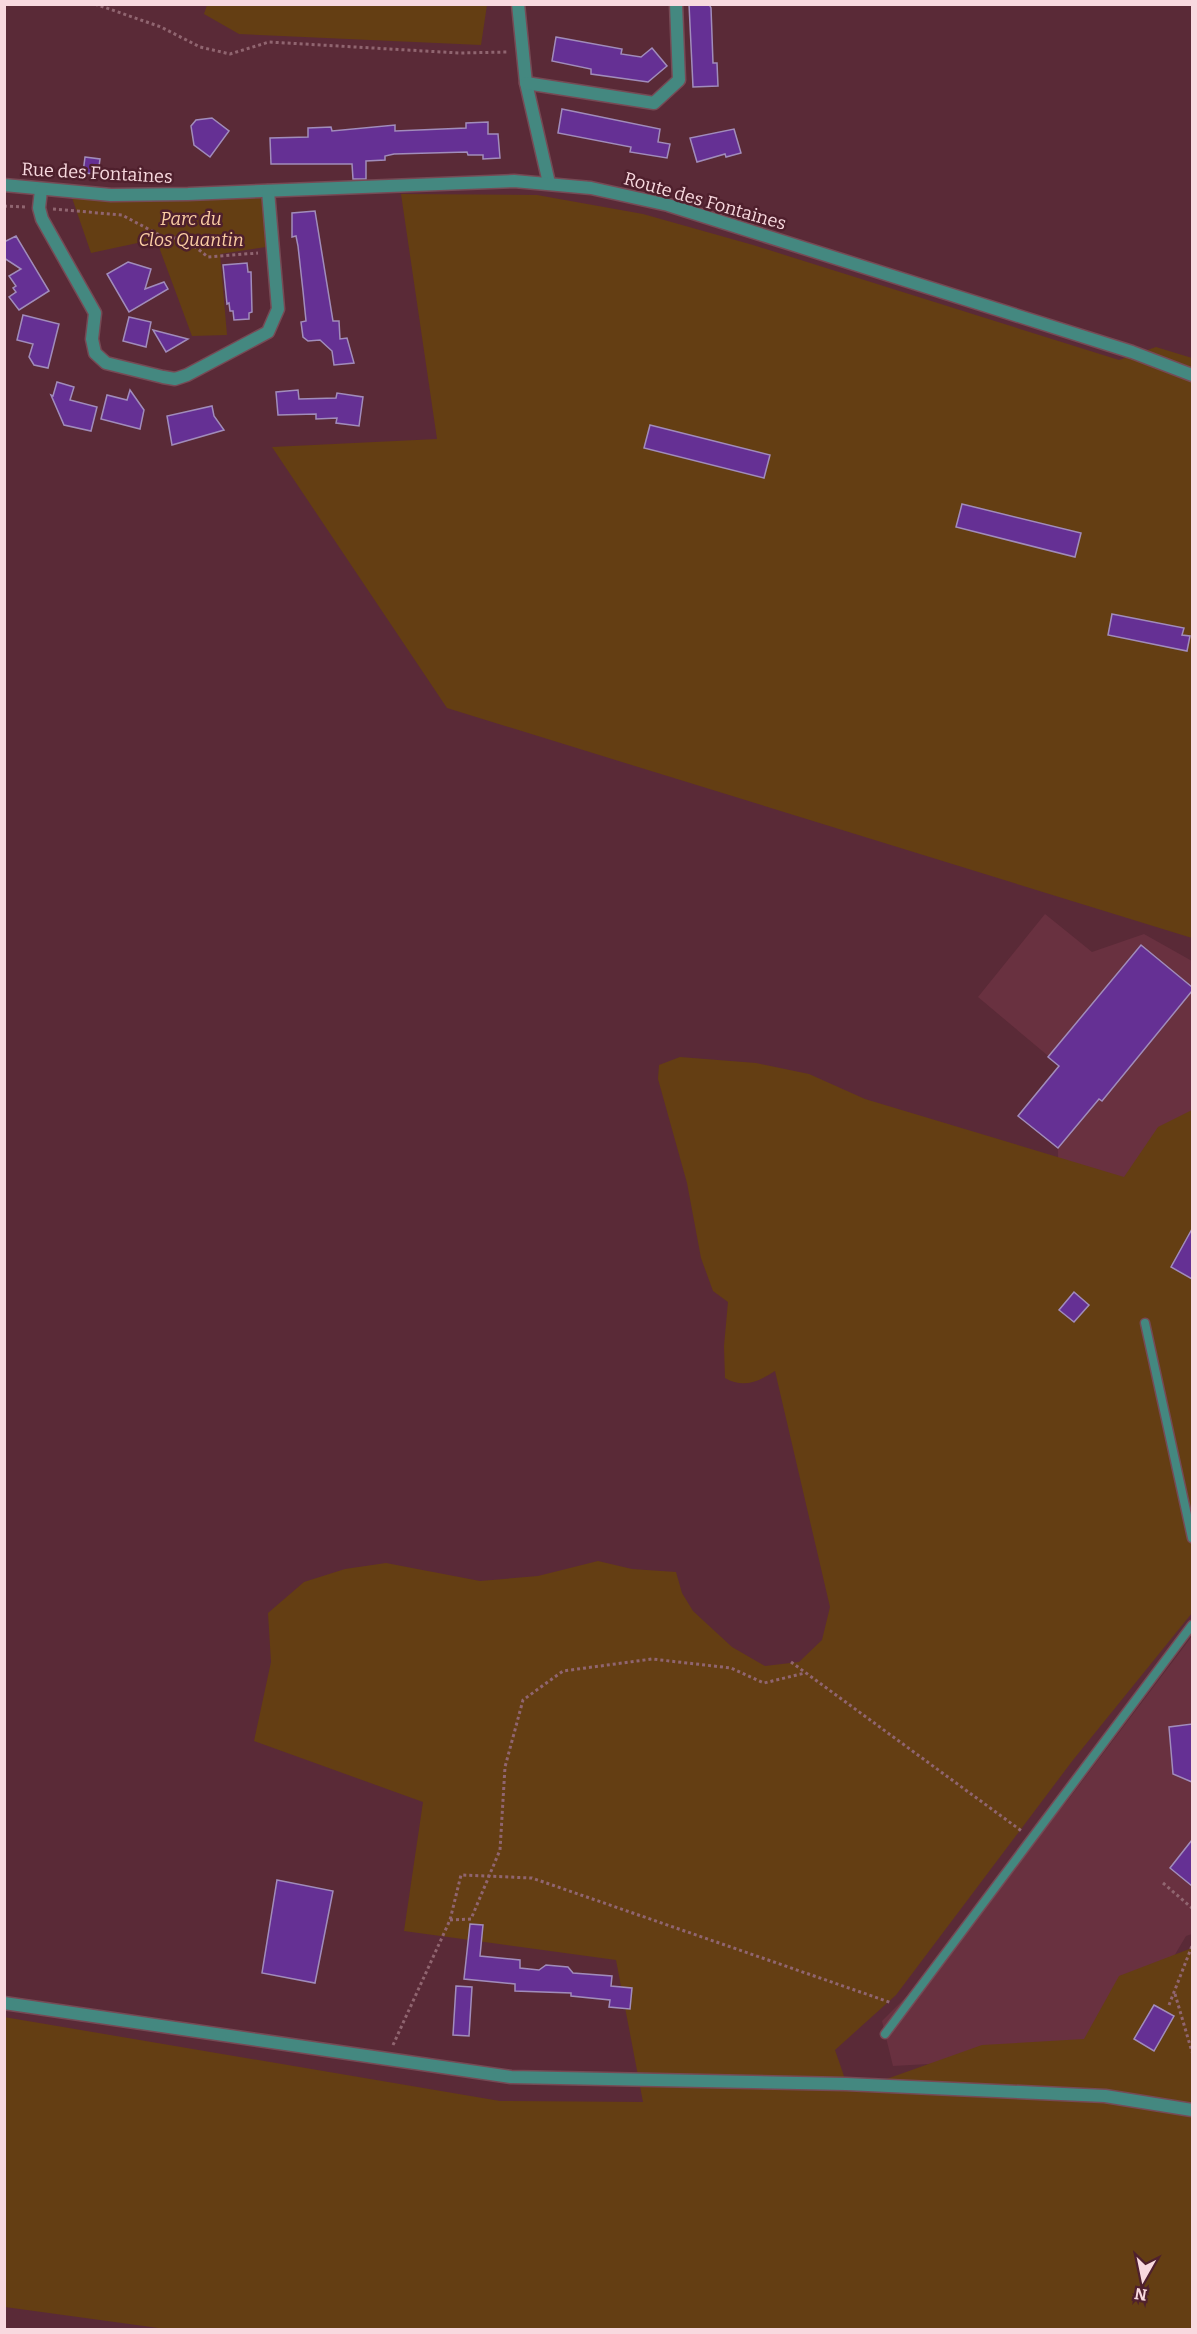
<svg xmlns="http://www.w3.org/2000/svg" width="1197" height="2334" font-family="Bitter,serif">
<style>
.built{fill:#693140}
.green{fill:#643e13}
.building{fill:#653094;stroke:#a18cbb;stroke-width:1.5}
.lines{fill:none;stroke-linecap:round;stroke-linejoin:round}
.service-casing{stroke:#764a55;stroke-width:11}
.minor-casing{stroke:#764a55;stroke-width:15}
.path{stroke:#906570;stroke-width:3;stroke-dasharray:3 3;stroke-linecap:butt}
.service{stroke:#448880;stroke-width:8}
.minor{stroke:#448880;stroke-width:12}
.labels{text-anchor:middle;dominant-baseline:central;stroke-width:5;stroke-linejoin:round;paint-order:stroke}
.street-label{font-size:18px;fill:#f8d9df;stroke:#4f202d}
.park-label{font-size:18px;font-style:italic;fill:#fbcea4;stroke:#4f202d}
</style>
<rect width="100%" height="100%" fill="#5a2a37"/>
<!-- built -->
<g class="built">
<path d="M 1045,914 L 1092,952 L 1144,934 L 1192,961 L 1192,1610 L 1059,1311 L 1058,1149 L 1018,1116 L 1059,1065 L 978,997 Z"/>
<path d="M 1192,1636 L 1192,1934 L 1186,1936 L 1113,2059 L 1018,2059 L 893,2066 L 882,2021 L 906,1997 L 1068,1800 Z"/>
</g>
<!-- green -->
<g class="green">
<path d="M 207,5 L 207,4 L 487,5 L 481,45 L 239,34 L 204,14 Z"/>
<path d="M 268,191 L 273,246 L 220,254 L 227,335 L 192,336 L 156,239 L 91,253 L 70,192 Z"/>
<path d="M 401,194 L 537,195 L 643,214 L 753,245 L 1119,360 L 1156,347 L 1192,358 L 1192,938 L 447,708 L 272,447 L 437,439 Z"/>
<path d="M 680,1057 L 756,1063 L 809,1074 L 865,1099 L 1124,1177 L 1158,1127 L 1192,1110 L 1192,1613 L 1073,1760 L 896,1995 L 835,2050 L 845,2079 L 878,2082 L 982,2045 L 1084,2039 L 1119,1976 L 1192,1948 L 1192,2329 L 173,2330 L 5,2307 L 4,2017 L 500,2101 L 643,2102 L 616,1960 L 404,1931 L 423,1802 L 254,1741 L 271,1662 L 268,1613 L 304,1582 L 345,1569 L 386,1563 L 480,1581 L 538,1576 L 598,1561 L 632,1569 L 676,1572 L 682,1593 L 693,1611 L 732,1647 L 765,1666 L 799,1662 L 822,1640 L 830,1607 L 775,1371 C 759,1381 744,1389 725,1378 L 724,1346 L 728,1302 L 713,1291 L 701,1258 L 687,1183 L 658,1079 L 659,1065 Z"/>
</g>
<!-- building -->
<g class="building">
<path d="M 689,4 L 709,4 L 711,8 L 713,63 L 717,63 L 718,86 L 693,87 Z"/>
<path d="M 556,37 L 622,49 L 621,54 L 641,57 L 652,48 L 667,66 L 648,82 L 591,74 L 591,69 L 552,61 Z"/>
<path d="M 562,109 L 660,129 L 658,142 L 670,144 L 667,158 L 630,152 L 631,147 L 558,133 Z"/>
<path d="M 212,118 L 229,131 L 210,157 L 194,145 L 191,126 L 196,120 Z"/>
<path d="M 488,122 L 488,134 L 498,134 L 500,158 L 483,159 L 483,155 L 468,155 L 467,152 L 394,154 L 385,156 L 385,160 L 366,161 L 366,179 L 353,179 L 352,164 L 271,164 L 270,138 L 308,137 L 308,128 L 331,127 L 332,131 L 395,125 L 395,131 L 466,128 L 466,123 Z"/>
<path d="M 734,129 L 741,153 L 726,157 L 725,154 L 697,162 L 690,138 Z"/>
<path d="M 85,157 L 100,159 L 98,174 L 83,173 Z"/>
<path d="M 315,211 L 333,321 L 339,321 L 340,339 L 347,338 L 354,363 L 334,365 L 332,351 L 320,340 L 308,341 L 303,337 L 301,322 L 306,321 L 303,291 L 298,246 L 296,236 L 292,237 L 292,213 Z"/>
<path d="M 16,236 L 49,291 L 19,310 L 9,297 L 16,292 L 13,288 L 16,286 L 9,276 L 21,269 L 4,258 L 4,242 Z"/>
<path d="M 128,262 L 151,269 L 145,289 L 164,282 L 168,289 L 129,312 L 107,274 Z"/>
<path d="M 247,263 L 248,272 L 251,272 L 252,312 L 249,313 L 249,319 L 234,320 L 233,311 L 230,311 L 229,303 L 227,304 L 223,265 Z"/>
<path d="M 23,315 L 59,324 L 48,368 L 34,365 L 29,357 L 33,344 L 17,340 Z"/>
<path d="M 129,317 L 151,322 L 146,347 L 123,341 Z"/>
<path d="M 153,330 L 188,339 L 166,352 Z"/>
<path d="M 57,382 L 74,387 L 70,400 L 97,407 L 91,431 L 64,425 L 51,395 L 53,396 Z"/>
<path d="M 130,390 L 144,410 L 140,429 L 101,419 L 107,395 L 127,400 Z"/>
<path d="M 298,390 L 299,399 L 336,398 L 337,393 L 363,397 L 359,426 L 336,423 L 337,418 L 316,419 L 316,414 L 278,415 L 276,392 Z"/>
<path d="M 212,406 L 214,416 L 224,430 L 172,445 L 167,416 Z"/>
<path d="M 650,425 L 770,455 L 764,478 L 644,448 Z"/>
<path d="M 962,504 L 1081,533 L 1075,557 L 956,527 Z"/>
<path d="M 1112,614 L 1184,628 L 1182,635 L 1190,636 L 1187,651 L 1108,635 Z"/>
<path d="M 1141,945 L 1192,987 L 1192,991 L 1102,1101 L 1099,1099 L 1058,1148 L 1018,1116 L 1059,1066 L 1048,1057 Z"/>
<path d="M 1192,1229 L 1192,1279 L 1171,1267 Z"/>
<path d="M 1074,1292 L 1089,1305 L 1074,1322 L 1059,1310 Z"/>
<path d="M 1192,1724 L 1192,1782 L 1173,1774 L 1169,1727 Z"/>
<path d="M 1192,1840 L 1192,1886 L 1170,1868 Z"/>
<path d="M 277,1880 L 333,1891 L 315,1983 L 262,1973 Z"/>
<path d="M 470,1924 L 483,1925 L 480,1956 L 520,1960 L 520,1968 L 539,1970 L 546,1965 L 568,1967 L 573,1973 L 612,1976 L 611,1986 L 632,1988 L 630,2009 L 609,2007 L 610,2000 L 571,1996 L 571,1993 L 515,1991 L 515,1984 L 464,1979 Z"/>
<path d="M 456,1986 L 472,1987 L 469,2036 L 453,2035 Z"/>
<path d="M 1154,2005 L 1174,2016 L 1154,2051 L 1134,2039 Z"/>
</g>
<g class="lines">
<defs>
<g id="service">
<path d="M 1145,1323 L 1192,1538"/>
<path d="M 885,2034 L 1192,1625"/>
</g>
<g id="minor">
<path d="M 518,4 L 526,83 L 549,183"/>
<path d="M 526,83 L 654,103 L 679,80 L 676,4"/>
<path d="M 4,185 L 111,195 L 188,194 L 514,181 L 591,188 L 668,205 L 1132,352 L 1192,375"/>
<path d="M 41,190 L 39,208 L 42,219 L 95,313 L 92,339 L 95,353 L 106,363 L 163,377 L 175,379 L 187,375 L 268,332 L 278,309 L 268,191"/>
<path d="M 4,2003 L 511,2077 L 846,2084 L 1105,2096 L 1192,2110"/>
</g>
</defs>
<!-- service casing -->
<use href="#service" class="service-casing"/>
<!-- minor casing -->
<use href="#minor" class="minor-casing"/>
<!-- path -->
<g class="path">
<path d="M 95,4 L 161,27 L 200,47 L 230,54 L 269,42 L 459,53 L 508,52"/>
<path d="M 4,206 L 26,207"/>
<path d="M 53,209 L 122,215 L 165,238 L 184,238 L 208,257 L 258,253"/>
<path d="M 791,1662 L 1023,1832"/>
<path d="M 1163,1883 L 1192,1908"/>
<path d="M 450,1920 L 471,1919 L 500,1850 L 505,1767 L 523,1700 L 563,1671 L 652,1659 L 731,1668 L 764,1683 L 805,1673"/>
<path d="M 1175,1994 L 1192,2052"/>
<path d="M 1169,2005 L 1192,1946"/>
<path d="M 393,2045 L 450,1920 L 461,1875 L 532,1878 L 892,2003"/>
</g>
<!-- service -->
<use href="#service" class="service"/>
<!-- minor -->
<use href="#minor" class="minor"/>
</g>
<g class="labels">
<!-- street labels -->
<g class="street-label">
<text transform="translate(97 173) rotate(3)">Rue des Fontaines</text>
<text transform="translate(705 201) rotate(16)">Route des Fontaines</text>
</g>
<!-- park labels -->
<g class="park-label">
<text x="191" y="219">Parc du<tspan x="191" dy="21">Clos Quantin</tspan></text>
</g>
</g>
<!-- border -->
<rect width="1197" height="2334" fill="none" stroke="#f8d9df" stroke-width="12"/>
<!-- north arrow -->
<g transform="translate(1143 2280) rotate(189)" stroke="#4f202d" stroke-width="4.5" paint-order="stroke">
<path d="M0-4.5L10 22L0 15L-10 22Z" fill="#f8d9df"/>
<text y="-9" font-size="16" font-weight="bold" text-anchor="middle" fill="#f8d9df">N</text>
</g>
</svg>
